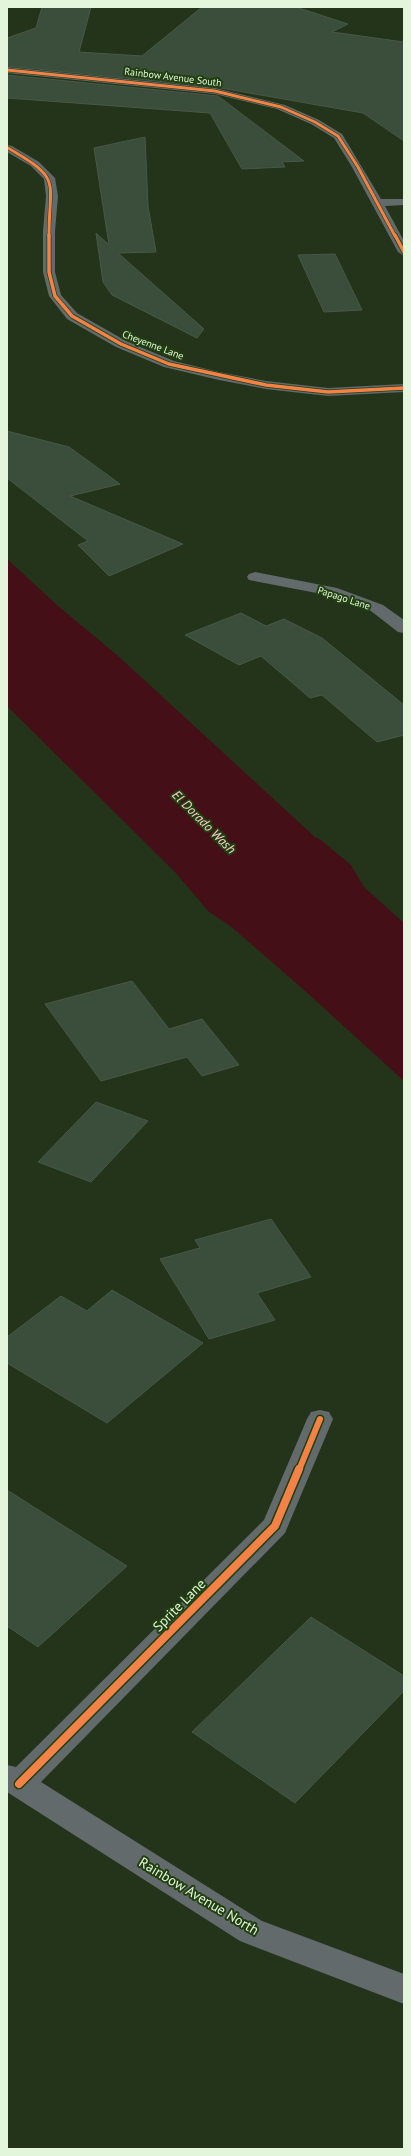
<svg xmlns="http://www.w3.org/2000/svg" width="411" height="2156" font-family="'PT Sans',sans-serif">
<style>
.water{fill:#440f16}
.building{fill:#3b4e3b;stroke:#475946}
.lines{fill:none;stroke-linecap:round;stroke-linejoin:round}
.street{fill:#636a6c;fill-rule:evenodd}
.cycleway-far3-casing{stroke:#213f10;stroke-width:4}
.cycleway-far2-casing{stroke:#213f10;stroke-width:5}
.cycleway-far1-casing{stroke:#213f10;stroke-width:9}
.cycleway-casing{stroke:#213f10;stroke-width:11}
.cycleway-far3{stroke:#f48246;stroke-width:3}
.cycleway-far2{stroke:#f48246;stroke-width:3.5}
.cycleway-far1{stroke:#f48246;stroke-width:6}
.cycleway{stroke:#f48246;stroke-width:8}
.labels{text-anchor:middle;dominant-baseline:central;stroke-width:4;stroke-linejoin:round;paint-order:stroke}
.far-street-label{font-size:10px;fill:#e3f6db;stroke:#213f10}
.water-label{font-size:13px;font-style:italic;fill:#ffcdce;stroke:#213f10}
.near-street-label{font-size:14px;fill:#e3f6db;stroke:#213f10}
</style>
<rect width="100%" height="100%" fill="#24341a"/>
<!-- water -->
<path class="water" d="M 7,559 L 57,605 L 117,655 L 315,837 L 321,840 L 351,865 L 364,887 L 404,923 L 404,1081 L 303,989 L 229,925 L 209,912 L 175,872 L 7,706 Z"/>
<!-- building -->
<g class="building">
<path d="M 42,7 L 91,7 L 79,52 L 142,56 L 202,7 L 296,7 L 348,24 L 332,32 L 404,42 L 404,141 L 363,113 L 215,87 L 7,66 L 7,38 L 36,28 Z"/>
<path d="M 7,75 L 218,96 L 304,161 L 282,162 L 285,167 L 242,169 L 210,113 L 7,98 Z"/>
<path d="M 145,137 L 148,206 L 156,252 L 118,253 L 204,329 L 197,338 L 112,295 L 103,282 L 96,233 L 109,245 L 94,148 Z"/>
<path d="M 335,254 L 362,310 L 324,312 L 298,255 Z"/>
<path d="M 7,431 L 69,447 L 120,484 L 70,496 L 183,544 L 109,576 L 78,545 L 88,541 L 7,478 Z"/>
<path d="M 241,613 L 266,626 L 284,619 L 322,638 L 404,705 L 404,735 L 377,742 L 322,695 L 310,698 L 261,656 L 239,665 L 185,635 Z"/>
<path d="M 132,981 L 169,1029 L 202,1019 L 239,1065 L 202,1076 L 187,1057 L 101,1081 L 45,1004 Z"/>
<path d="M 96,1102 L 148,1121 L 91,1182 L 38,1162 Z"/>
<path d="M 271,1219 L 311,1277 L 257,1293 L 275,1320 L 209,1339 L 160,1259 L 200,1248 L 195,1240 Z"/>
<path d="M 112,1290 L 203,1343 L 107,1423 L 7,1363 L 7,1337 L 61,1296 L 87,1311 Z"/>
<path d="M 7,1490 L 127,1566 L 38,1647 L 7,1626 Z"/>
<path d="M 311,1617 L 404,1676 L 404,1691 L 295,1803 L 192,1732 Z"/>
</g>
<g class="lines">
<!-- street -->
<g class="street">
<path d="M 7,67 L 215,88 L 285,105 L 319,120 L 342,134 L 381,199 L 404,199 L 404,205 L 385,206 L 404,241 L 404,256 L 398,252 L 352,167 L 334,138 L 311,124 L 277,109 L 215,94 L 7,73 Z"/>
<path d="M 7,145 L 12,146 L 39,162 L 55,178 L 58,196 L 55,231 L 55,272 L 61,295 L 77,313 L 126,341 L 174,361 L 219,372 L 266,381 L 328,388 L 404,384 L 404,392 L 328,396 L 266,389 L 219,380 L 164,367 L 116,347 L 67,319 L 49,296 L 43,272 L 43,231 L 46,196 L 44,179 L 31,166 L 7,152 Z"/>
<path d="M 255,572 L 337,588 L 383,605 L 404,620 L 404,633 L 398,632 L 371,611 L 327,595 L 249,580 L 247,577 L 249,574 Z"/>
<path d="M 320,1410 L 329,1412 L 333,1419 L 285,1533 L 41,1782 L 262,1921 L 404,1974 L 404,2004 L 240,1941 L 7,1792 L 7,1765 L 16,1767 L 264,1520 L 307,1419 L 311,1412 Z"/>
</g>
<defs>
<g id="cycleway-far3">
<path d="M 7,70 L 215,91 L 281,107 L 315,122 L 338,136 L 358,167 L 395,236"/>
<path d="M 8,148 C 63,180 49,179 49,236"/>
</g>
<g id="cycleway-far2">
<path d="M 49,235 L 49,272 L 55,296 L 72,316 L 121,344 L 169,364 L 266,385 L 328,392 L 404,388"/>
<path d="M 395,235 L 404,252"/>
</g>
<path id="cycleway-far1" d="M 299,1470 L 320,1419"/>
<path id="cycleway" d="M 19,1784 L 275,1526 L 299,1469"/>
</defs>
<!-- cycleway-far3 casing -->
<use href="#cycleway-far3" class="cycleway-far3-casing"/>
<!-- cycleway-far2 casing -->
<use href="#cycleway-far2" class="cycleway-far2-casing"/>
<!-- cycleway-far1 casing -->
<use href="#cycleway-far1" class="cycleway-far1-casing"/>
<!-- cycleway casing -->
<use href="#cycleway" class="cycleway-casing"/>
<!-- cycleway-far3 -->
<use href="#cycleway-far3" class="cycleway-far3"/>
<!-- cycleway-far2 -->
<use href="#cycleway-far2" class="cycleway-far2"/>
<!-- cycleway-far1 -->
<use href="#cycleway-far1" class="cycleway-far1"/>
<!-- cycleway -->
<use href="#cycleway" class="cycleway"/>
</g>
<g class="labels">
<!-- far-street labels -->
<g class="far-street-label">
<text transform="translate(173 77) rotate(7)">Rainbow Avenue South</text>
<text transform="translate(153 345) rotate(21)">Cheyenne Lane</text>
<text transform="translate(344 598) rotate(18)">Papago Lane</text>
</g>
<!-- water labels -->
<g class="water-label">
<text transform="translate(204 822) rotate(45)">El Dorado Wash</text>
</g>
<!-- near-street labels -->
<g class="near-street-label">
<text transform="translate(179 1605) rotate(-45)">Sprite Lane</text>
<text transform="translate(199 1896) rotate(31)">Rainbow Avenue North</text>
</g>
</g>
<!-- border -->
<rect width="411" height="2156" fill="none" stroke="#e3f6db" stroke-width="16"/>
</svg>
